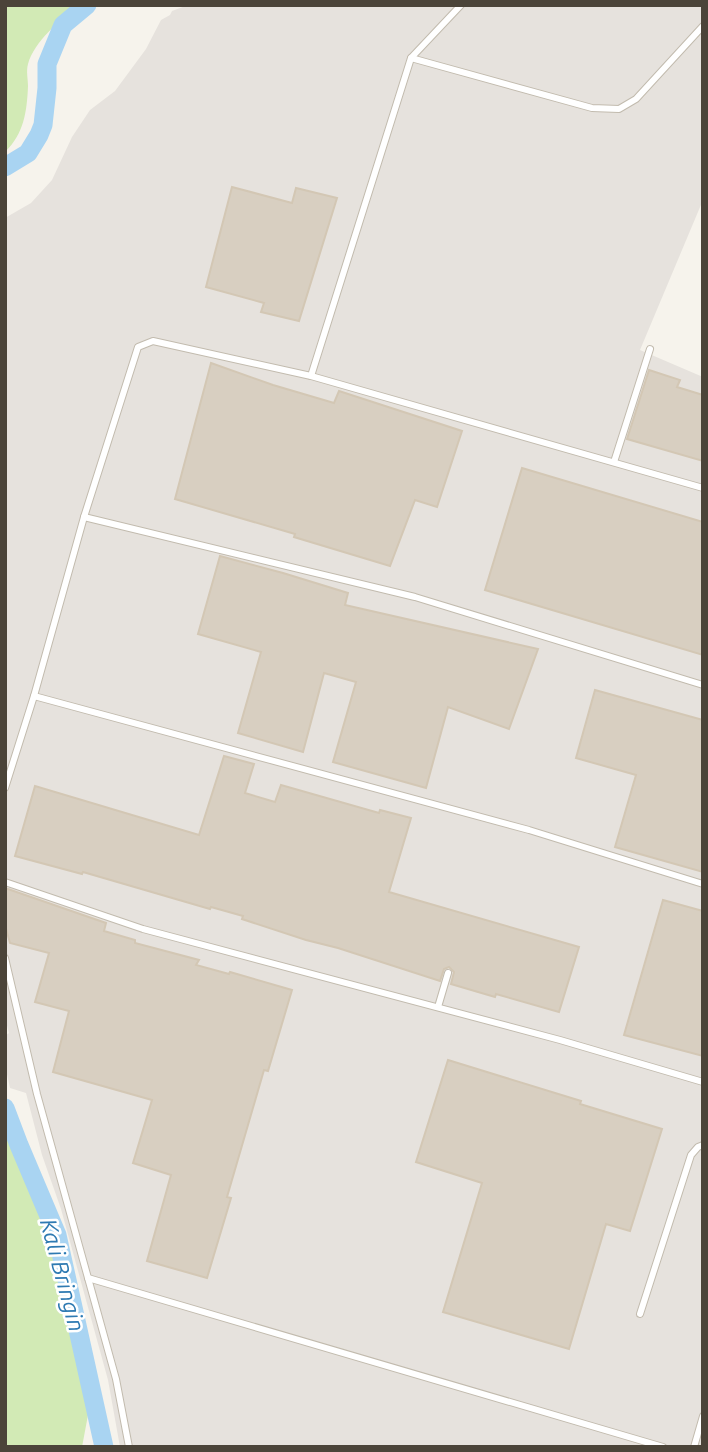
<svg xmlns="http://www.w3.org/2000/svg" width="708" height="1452" font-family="Ubuntu,sans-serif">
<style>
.industrial{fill:#e6e2dd}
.green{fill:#d2eab5}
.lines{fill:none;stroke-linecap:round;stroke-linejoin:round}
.river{stroke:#a9d4f2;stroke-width:19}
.building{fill:#d8cfc1;stroke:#d3c7b4;stroke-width:2}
.service-casing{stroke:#c2bbae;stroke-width:8}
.service{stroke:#fff;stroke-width:6}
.labels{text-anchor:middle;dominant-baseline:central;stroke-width:5;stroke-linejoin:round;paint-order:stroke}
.water-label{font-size:23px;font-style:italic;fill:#2e7ab2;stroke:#fff}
</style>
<rect width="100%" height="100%" fill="#f6f3ec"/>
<!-- industrial -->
<path class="industrial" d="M 188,5 L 703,5 L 703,200 L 640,350 L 703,377 L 703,1447 L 120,1447 L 108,1380 L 61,1209 L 42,1155 L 26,1093 L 10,1088 L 5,1065 L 5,1036 L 9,1033 L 5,1018 L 5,218 L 31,203 L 52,180 L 72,137 L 90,110 L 115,91 L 146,49 L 161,20 L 170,15 L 172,11 Z"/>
<!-- green -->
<g class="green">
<path d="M 5,5 L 76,5 C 59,23 35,40 28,64 C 26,71 28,79 28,86 C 27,111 24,134 5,152 Z"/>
<path d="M 5,1126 L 16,1150 L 43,1220 L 57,1274 L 77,1335 L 88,1415 L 82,1447 L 5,1447 Z"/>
</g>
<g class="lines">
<!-- river -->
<g class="river">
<path d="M 5,167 L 28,153 L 39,135 L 43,125 L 47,88 L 47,64 L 63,25 L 87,5"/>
<path d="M 5,1108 L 19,1145 L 57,1235 L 104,1447"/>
</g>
</g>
<!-- building -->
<g class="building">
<path d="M 232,187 L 292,203 L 296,188 L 337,198 L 299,321 L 261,312 L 264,303 L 206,287 Z"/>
<path d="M 211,363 L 273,385 L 334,403 L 339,391 L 462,431 L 437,507 L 415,500 L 390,566 L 294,537 L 295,534 L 175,499 Z"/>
<path d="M 649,370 L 680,380 L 677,387 L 703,395 L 703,461 L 627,439 Z"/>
<path d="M 522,468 L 703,522 L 703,655 L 485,590 Z"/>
<path d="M 220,556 L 283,573 L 348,593 L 345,605 L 538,649 L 509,729 L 448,707 L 426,788 L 333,762 L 356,682 L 324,673 L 303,752 L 238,733 L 261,652 L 198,634 Z"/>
<path d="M 595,690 L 703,720 L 703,872 L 615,847 L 636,775 L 576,758 Z"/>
<path d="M 224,756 L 254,764 L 245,793 L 275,802 L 281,785 L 379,813 L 380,810 L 411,818 L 389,892 L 579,947 L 559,1012 L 496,994 L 495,997 L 451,984 L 454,972 L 449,967 L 444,969 L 440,981 L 338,948 L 306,940 L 242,919 L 243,916 L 211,907 L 210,909 L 83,872 L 82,874 L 15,856 L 35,786 L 199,835 Z"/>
<path d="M 5,888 L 106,923 L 104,931 L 135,940 L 135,943 L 199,960 L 196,965 L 229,974 L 230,972 L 292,990 L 268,1071 L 264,1070 L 227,1197 L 231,1198 L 207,1278 L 147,1261 L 171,1175 L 133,1163 L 152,1100 L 53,1072 L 69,1011 L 35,1002 L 49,953 L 10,943 L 5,925 Z"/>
<path d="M 663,900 L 703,911 L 703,1056 L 624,1035 Z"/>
<path d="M 448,1060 L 581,1101 L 580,1104 L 662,1129 L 630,1231 L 606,1224 L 569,1349 L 443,1312 L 482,1183 L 416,1162 Z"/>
</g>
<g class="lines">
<defs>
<g id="service">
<path d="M 411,58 L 592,108 L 619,109 L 636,99 L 703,26"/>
<path d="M 311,376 L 411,58 L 461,5"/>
<path d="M 614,462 L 650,349"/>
<path d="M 84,517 L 415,597 L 703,685"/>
<path d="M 34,696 L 529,830 L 703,884"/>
<path d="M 5,788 L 34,696 L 84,517 L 138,347 L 153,341 L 311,376 L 703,488"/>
<path d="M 5,882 L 143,929 L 560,1040 L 703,1082"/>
<path d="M 5,958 L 37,1094 L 116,1379 L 129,1447"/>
<path d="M 438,1007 L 448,973"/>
<path d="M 88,1278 L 663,1447"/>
<path d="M 640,1314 L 691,1155 L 698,1147 L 703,1145"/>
<path d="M 694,1447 L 703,1416"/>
</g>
</defs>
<!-- service casing -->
<use href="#service" class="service-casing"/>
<!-- service -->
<use href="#service" class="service"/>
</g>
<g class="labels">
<!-- water labels -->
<g class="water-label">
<text transform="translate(63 1275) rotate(75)">Kali Bringin</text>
</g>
</g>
<!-- border -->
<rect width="708" height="1452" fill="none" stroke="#4b4439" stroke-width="14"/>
</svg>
